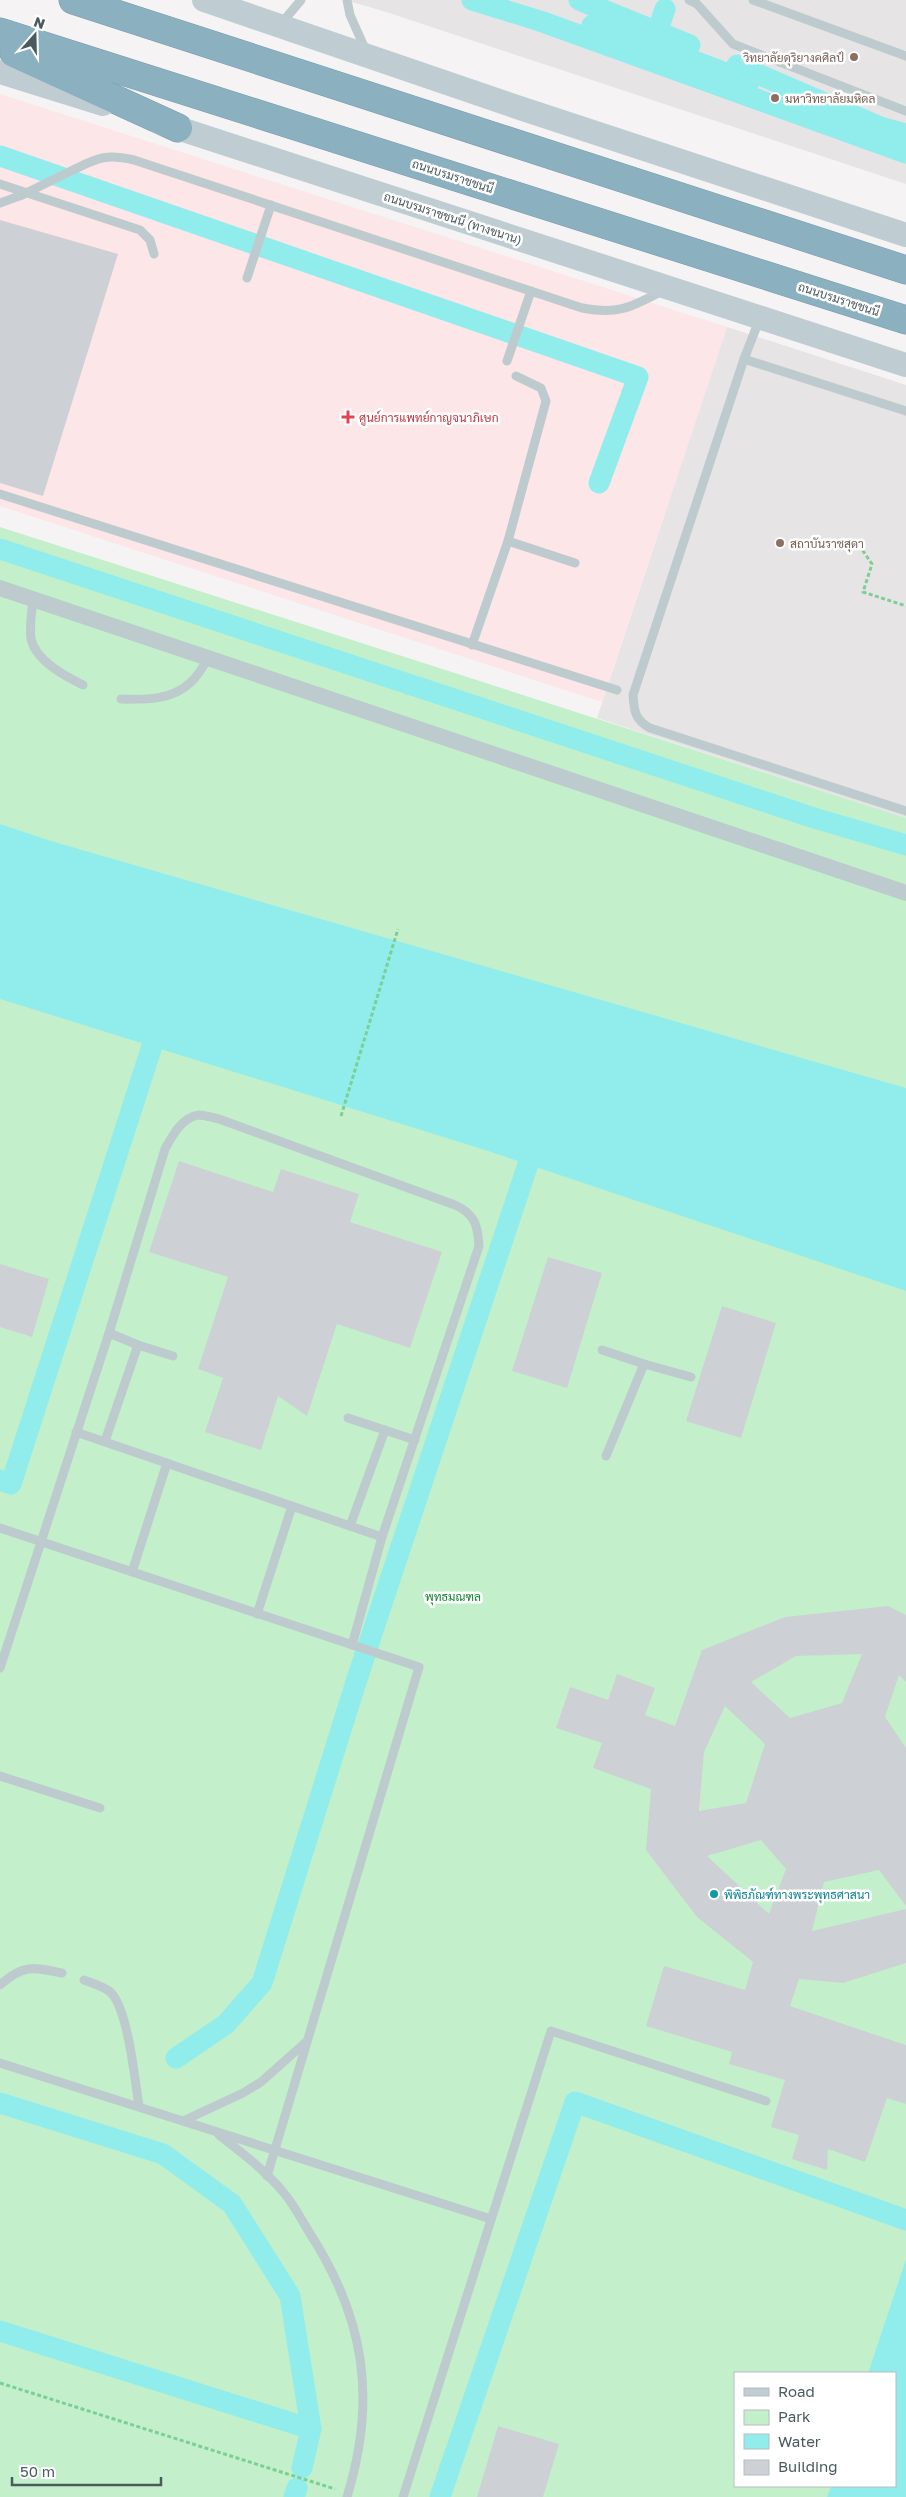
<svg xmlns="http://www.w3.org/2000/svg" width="906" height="2497" font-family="'Golos Text',Sarabun,sans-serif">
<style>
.education{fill:#e6e4e5}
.medical{fill:#fce6e8}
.green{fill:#c3f0cb;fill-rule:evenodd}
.water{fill:#91edec}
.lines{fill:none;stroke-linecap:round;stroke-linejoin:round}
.canal{stroke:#91edec;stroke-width:21}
.building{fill:#cdd1d5;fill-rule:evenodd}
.highway-casing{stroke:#769cac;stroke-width:29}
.path{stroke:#7bcf93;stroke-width:3;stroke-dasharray:4 2.5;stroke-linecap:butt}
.lane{stroke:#becbce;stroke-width:9}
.street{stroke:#becbce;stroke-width:16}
.secondary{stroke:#bfcdd3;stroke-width:24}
.highway{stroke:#8bb0c0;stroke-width:28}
.lane-bridge{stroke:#becbce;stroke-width:9}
.education-dot{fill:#8d6e63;stroke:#fff;stroke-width:2}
.health-dot{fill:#e0444e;stroke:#fff;stroke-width:2}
.culture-dot{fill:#0f9aa8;stroke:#fff;stroke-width:2}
.labels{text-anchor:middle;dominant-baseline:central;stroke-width:5;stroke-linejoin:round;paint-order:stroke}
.education-label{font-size:12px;fill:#785e54;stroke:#fff;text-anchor:start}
.street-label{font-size:12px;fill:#4a5b60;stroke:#fff}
.health-label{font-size:12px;fill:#be3a42;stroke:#fff;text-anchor:start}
.park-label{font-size:12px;fill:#188437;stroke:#fff}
.culture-label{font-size:12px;fill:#0d838f;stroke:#fff;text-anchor:start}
</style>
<rect width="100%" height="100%" fill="#f5f3f3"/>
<!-- education -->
<g class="education">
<path d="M 345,0 L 906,0 L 906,184 L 383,11 Z"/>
<path d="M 727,327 L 906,385 L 906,818 L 597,718 Z"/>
</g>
<!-- medical -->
<path class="medical" d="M 0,94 L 727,327 L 602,702 L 0,506 Z"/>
<!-- green -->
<path class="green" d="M 0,527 L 906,818 L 906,2497 L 0,2497 ZM 735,2373 L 895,2373 L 895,2486 L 735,2486 Z"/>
<!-- water -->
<g class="water">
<path d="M 0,824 L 51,841 L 906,1088 L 906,1291 L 485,1150 L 0,999 Z"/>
<path d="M 906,2259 L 906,2497 L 827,2497 L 831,2486 L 895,2486 L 895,2373 L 868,2373 Z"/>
</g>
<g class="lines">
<!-- canal -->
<g class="canal">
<path d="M 472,0 L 540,21 L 906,153"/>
<path d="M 579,0 L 690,45"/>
<path d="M 592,25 L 653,45 L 749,82"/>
<path d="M 653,44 L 665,9"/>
<path d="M 737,65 L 880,127 L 906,134"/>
<path d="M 0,156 L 638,377 L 599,483"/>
<path d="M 0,549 L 814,818 L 906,845"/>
<path d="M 0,1480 L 11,1484 L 152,1046"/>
<path d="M 176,2058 L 226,2024 L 262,1983 L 356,1682 L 528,1164"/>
<path d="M 0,2103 L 163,2154 L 232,2204 L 290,2296 L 311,2429 L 0,2331"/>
<path d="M 302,2468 L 311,2429"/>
<path d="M 294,2497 L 297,2488"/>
<path d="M 440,2497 L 575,2102 L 906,2220"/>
</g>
</g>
<!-- building -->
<g class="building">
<path d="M 0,220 L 118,254 L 43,496 L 0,483 Z"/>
<path d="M 179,1161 L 273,1192 L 281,1169 L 359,1194 L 350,1222 L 442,1252 L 410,1348 L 337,1324 L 307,1416 L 278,1396 L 261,1450 L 205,1432 L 223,1378 L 198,1369 L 228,1277 L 149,1252 Z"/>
<path d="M 548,1257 L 602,1273 L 567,1388 L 512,1371 Z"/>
<path d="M 0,1264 L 49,1279 L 32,1337 L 0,1327 Z"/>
<path d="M 722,1306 L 776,1323 L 741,1438 L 686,1421 Z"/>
<path d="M 888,1606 L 906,1615 L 906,1682 L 899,1675 L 885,1717 L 906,1748 L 906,1906 L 879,1870 L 824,1882 L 812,1931 L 906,1909 L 906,1963 L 843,1983 L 799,1979 L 790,2006 L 906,2045 L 906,2104 L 887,2098 L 865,2162 L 828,2149 L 827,2170 L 792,2159 L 799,2135 L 771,2127 L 785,2080 L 729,2064 L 732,2052 L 646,2026 L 664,1966 L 745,1990 L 753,1962 L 697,1917 L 646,1850 L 651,1789 L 593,1768 L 602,1743 L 556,1728 L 570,1687 L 608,1700 L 617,1674 L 655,1688 L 645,1715 L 675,1726 L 702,1650 L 785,1617 ZM 862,1654 L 842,1703 L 790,1718 L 751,1682 L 796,1656 ZM 725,1706 L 765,1744 L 746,1803 L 699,1811 L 704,1752 ZM 761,1840 L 786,1869 L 769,1914 L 707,1856 Z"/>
<path d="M 498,2426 L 559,2444 L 543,2497 L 477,2497 Z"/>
</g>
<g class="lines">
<defs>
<g id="highway">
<path d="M 73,0 L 906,270"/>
<path d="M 0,32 L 906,320"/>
<path d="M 14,53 L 178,128"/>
</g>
</defs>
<!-- highway casing -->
<use href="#highway" class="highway-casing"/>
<!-- path -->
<g class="path">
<path d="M 859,545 L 872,564 L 863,592 L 906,606"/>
<path d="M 341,1116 L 398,929"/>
<path d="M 0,2383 L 335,2489"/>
</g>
<!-- lane -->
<g class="lane">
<path d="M 347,0 L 350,15 L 366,51"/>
<path d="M 689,0 L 697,4 L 733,44 L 906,111"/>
<path d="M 753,0 L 906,56"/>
<path d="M 280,25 L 301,0"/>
<path d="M 75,169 C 99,157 107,154 134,160 L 582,308 C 619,315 631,307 662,291"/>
<path d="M 0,184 L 140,230 L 150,240 L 154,254"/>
<path d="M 0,203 L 22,195"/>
<path d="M 247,278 L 271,205"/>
<path d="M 760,318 L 744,359 L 633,695 C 634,711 635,720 650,728 L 906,811"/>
<path d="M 744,359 L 906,411"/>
<path d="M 507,361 L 531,291"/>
<path d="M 0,494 L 617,690"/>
<path d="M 508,541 L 546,401 L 541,388 L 516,376"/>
<path d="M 33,599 C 32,611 29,627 31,639 C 36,661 65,676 83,685"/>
<path d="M 472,645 L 508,541 L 575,563"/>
<path d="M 121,699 C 145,700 173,700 191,682 C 198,676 204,665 209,657"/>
<path d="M 138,1345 L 173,1356"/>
<path d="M 602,1350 L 644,1364"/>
<path d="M 348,1418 L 415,1440"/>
<path d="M 76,1432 L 382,1537"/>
<path d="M 105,1441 L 138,1345 L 109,1333"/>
<path d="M 606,1456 L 644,1364 L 691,1377"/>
<path d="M 350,1526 L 385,1430"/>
<path d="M 0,1528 L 419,1667 L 267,2176"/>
<path d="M 132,1572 L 167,1463"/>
<path d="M 257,1614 L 292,1506"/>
<path d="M 0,1668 L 109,1333 L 165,1149 C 172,1136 182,1117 199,1115 C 204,1115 213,1118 219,1119 L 455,1205 C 475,1214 478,1226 479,1246 L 382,1537 L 352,1645"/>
<path d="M 0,1776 L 100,1808"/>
<path d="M 84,1980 C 92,1983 102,1986 109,1991 C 128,2005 135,2082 139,2106"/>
<path d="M 0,1985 C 23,1964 34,1967 62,1973"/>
<path d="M 0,2063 L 491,2219"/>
<path d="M 183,2121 L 243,2093 L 261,2082 L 306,2042"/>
<path d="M 219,2135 C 241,2152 266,2171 284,2193 C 294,2205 301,2219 309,2232 C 365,2318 377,2399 347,2497"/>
<path d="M 403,2497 L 551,2031 L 766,2101"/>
</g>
<!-- street -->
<path class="street" d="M 0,588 C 303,687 603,794 906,893"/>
<!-- secondary -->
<g class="secondary">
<path d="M 204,0 L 508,104 L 906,235"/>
<path d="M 0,72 L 103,104"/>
<path d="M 159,122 L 906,365"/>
</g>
<!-- highway -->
<use href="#highway" class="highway"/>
<!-- lane-bridge -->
<path class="lane-bridge" d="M 22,195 L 75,169"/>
</g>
<!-- markers -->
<g class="education-dot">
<circle cx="854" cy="57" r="5"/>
<circle cx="775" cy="98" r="5"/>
<circle cx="780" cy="543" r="5"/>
</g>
<path class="health-dot" d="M345.5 409.5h5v5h5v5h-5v5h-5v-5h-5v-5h5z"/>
<circle class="culture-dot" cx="714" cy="1894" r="5"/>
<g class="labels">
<!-- education labels -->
<g class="education-label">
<text x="844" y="57" text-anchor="end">วิทยาลัยดุริยางคศิลป์</text>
<text x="785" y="98">มหาวิทยาลัยมหิดล</text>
<text x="790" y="543">สถาบันราชสุดา</text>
</g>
<!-- street labels -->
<g class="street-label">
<text transform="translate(453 176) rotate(18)">ถนนบรมราชชนนี</text>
<text transform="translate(453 218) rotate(18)">ถนนบรมราชชนนี (ทางขนาน)</text>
<text transform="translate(839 299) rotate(18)">ถนนบรมราชชนนี</text>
</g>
<!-- health labels -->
<g class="health-label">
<text x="359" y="417">ศูนย์การแพทย์กาญจนาภิเษก</text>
</g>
<!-- park labels -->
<g class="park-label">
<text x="453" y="1596">พุทธมณฑล</text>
</g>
<!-- culture labels -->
<g class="culture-label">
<text x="724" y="1894">พิพิธภัณฑ์ทางพระพุทธศาสนา</text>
</g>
</g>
<!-- legend -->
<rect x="734" y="2372" width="162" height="115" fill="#ffffff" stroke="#b7bdbf"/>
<rect x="744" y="2388" width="25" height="8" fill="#bfcdd3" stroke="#b7bdbf"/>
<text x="778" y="2397" font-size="15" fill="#4a5b60">Road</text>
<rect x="744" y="2410" width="25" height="15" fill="#c3f0cb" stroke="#b7bdbf"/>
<text x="778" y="2422" font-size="15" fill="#4a5b60">Park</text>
<rect x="744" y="2434" width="25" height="15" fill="#91edec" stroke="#b7bdbf"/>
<text x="778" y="2447" font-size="15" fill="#4a5b60">Water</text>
<rect x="744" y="2460" width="25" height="15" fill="#cdd1d5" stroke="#b7bdbf"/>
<text x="778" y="2472" font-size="15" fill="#4a5b60">Building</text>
<!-- north arrow -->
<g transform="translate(35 35) rotate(20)" stroke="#ffffff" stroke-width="4" paint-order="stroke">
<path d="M0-4L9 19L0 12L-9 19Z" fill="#4a5b60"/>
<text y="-8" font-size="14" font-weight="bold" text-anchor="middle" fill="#4a5b60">N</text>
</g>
<!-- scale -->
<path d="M12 2477v8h149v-8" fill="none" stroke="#4a5b60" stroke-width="2.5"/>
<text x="20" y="2477" font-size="15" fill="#4a5b60" stroke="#ffffff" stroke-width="4" paint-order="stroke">50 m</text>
</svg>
